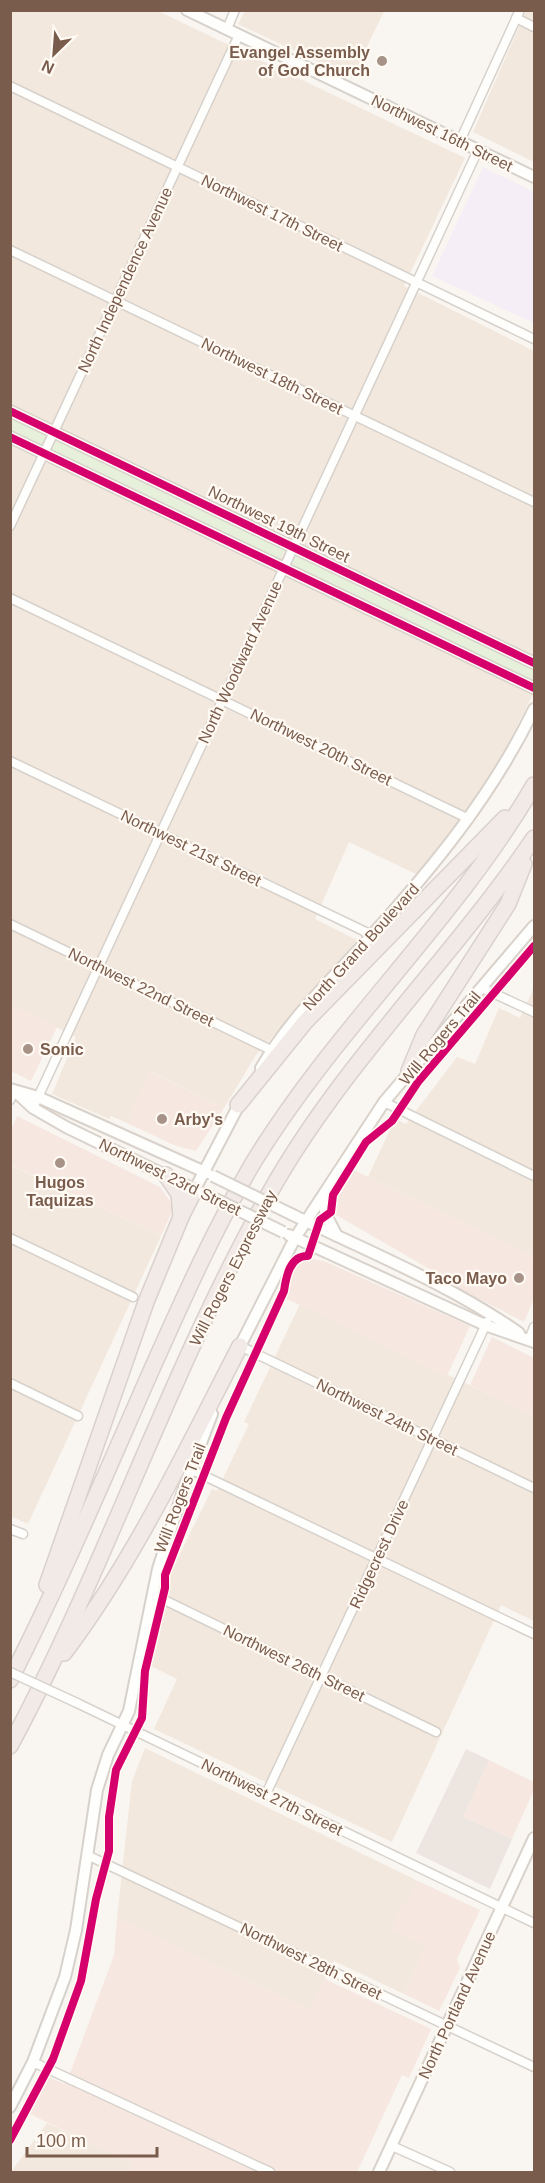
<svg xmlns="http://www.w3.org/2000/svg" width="545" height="2183" font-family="Helvetica,sans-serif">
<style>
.residential{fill:#f2e8de}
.commercial{fill:#f6e8e1}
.industrial{fill:#ede5e0}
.education{fill:#f6eef6}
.green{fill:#e7f0db}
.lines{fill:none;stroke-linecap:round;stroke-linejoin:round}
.minor-casing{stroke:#d7d1cb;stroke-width:11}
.tertiary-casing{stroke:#d7d1cb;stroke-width:14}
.secondary-casing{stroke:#d9d2cb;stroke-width:14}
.motorway-casing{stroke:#dad1cc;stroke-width:18}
.minor{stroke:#fefefd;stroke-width:8}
.tertiary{stroke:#fefefd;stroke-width:10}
.secondary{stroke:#fefefd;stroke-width:10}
.motorway{stroke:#f2eae7;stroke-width:15}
.minor-bridge-casing{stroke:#d7d1cb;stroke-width:11;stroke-linecap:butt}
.secondary-bridge-casing{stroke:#d9d2cb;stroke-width:14;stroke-linecap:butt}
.minor-bridge{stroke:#fefefd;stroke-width:8}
.secondary-bridge{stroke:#fefefd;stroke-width:10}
.cycleway-casing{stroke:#fffaf3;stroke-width:11}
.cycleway{stroke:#d6006c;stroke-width:8}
.poi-dot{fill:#a69286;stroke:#fffaf3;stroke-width:2}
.labels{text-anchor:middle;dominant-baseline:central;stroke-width:4.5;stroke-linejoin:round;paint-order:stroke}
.poi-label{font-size:16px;font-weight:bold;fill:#7a5c4d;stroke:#fffaf3;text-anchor:end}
.street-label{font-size:16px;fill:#7a5c4d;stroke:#fffaf3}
</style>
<rect width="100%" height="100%" fill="#f9f5f0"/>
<!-- residential -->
<g class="residential">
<path d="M 10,11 L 158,11 L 465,158 L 404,286 L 534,351 L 534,692 L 502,756 L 476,801 L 416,874 L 349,842 L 315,919 L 357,940 L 256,1055 L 224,1108 L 151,1071 L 127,1123 L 111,1116 L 109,1119 L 52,1094 L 76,1037 L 11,1005 Z"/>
<path d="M 245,11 L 245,10 L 384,11 L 352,78 L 238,24 Z"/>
<path d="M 526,11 L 534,11 L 534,162 L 473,132 Z"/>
<path d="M 534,987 L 534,1257 L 368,1177 L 395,1119 L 406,1124 L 457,1057 L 475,1064 L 499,1008 L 520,1018 Z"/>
<path d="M 10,1165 L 161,1236 L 28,1524 L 10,1516 Z"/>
<path d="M 300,1304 L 534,1416 L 534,1621 L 501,1605 L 392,1842 L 154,1729 L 177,1679 L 149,1665 L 169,1576 L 212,1489 L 217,1491 L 249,1424 L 244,1422 Z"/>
<path d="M 145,1748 L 418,1881 L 408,1901 L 426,1945 L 404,1994 L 334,1961 L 310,2010 L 117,1918 L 132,1781 Z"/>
<path d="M 47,2123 L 134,2164 L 130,2172 L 11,2172 Z"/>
</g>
<!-- commercial -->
<g class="commercial">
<path d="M 11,1005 L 57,1027 L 31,1081 L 11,1071 Z"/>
<path d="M 150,1071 L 224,1108 L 196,1151 L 176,1146 L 127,1123 Z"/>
<path d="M 17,1116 L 160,1187 L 174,1207 L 161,1236 L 11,1165 L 11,1130 Z"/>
<path d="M 352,1169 L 534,1257 L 534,1299 L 524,1322 L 432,1275 L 433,1271 L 331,1212 L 335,1194 Z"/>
<path d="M 306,1258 L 324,1261 L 470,1326 L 447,1376 L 279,1295 L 291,1270 Z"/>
<path d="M 492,1337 L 534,1358 L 534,1416 L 470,1385 Z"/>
<path d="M 489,1760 L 534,1782 L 534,1790 L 512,1839 L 463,1817 Z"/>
<path d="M 418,1881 L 480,1910 L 457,1959 L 460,1968 L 439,2011 L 404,1994 L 426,1945 L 391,1930 L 405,1899 L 408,1900 Z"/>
<path d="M 117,1918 L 310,2010 L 325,1979 L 431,2029 L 409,2078 L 402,2075 L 357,2172 L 130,2172 L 133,2164 L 30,2114 L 48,2077 L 65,2084 L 70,2073 L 114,1955 Z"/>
</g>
<!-- industrial -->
<path class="industrial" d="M 466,1749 L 489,1760 L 463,1817 L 512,1839 L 490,1889 L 416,1853 Z"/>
<!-- education -->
<path class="education" d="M 483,167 L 534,192 L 534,323 L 432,276 Z"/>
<!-- green -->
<g class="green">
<path d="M 10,415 L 45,431 L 46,436 L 41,444 L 11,431 Z"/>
<path d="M 59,437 L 284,546 L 286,550 L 278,560 L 54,452 L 52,447 Z"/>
<path d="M 299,553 L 506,653 L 534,670 L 534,681 L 500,667 L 293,567 L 291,562 L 295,555 Z"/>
</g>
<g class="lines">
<defs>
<g id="minor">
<path d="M 516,18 L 534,27"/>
<path d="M 227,29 L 235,10"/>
<path d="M 10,86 L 534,339"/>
<path d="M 460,141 L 520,10"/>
<path d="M 10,250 L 534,502"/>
<path d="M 10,526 L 239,35"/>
<path d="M 10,598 L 469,819"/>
<path d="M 10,761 L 372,935"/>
<path d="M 10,924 L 271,1050"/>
<path d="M 482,988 L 534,1012"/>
<path d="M 10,1100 L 15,1091"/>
<path d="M 384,1102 L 534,1176"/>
<path d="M 33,1108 L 478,150"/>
<path d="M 10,1238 L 133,1297"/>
<path d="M 529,1340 L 534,1327"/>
<path d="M 240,1346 L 534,1488"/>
<path d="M 10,1383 L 78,1416"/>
<path d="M 190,1469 L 534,1634"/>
<path d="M 10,1529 L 23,1534"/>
<path d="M 152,1594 L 436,1732"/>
<path d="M 77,1703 L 534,1923"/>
<path d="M 266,1794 L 487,1322"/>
<path d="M 87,1855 L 534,2067"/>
<path d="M 33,2062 L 270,2172"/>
<path d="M 392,2146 L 450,2172"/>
</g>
<g id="tertiary">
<path d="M 187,10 L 534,177"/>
<path d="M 10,411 L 534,663"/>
<path d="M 10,437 L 534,688"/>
<path d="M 10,2107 L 33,2062 L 65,1977 L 76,1930 L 97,1790 L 108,1755 L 129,1711 L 158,1569 L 185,1485 L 212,1414"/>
</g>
<g id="secondary">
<path d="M 261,1068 C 290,1018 334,977 372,935 C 435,865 493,794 534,709"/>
<path d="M 10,1089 L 38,1097 L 207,1173"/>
<path d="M 17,1093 L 33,1108 L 66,1127 L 200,1192"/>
<path d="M 195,1189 L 242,1099"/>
<path d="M 322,1198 L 326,1215 L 337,1236"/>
<path d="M 293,1215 C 369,1252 449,1284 519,1333"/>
<path d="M 289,1235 L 485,1325 L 534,1342"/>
<path d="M 240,1346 L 295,1238 L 384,1102 L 534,926"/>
<path d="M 379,2172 L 534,1838"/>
</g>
<g id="motorway">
<path d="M 409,1071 L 424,1035 L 508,904 L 524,864"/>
<path d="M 238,1105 L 305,1022 L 505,818"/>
<path d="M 166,1175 L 179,1194 L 181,1217"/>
<path d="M 47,1585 L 146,1302 L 181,1217 L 195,1189"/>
<path d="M 64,1653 C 135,1559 186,1450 240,1346"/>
<path d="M 10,1680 C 60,1582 103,1480 147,1380 C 180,1306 212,1233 253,1163 C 335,1028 455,921 534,785"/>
<path d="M 10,1746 C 109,1562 172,1361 277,1180 C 349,1057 454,956 534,838"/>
</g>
</defs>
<!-- minor casing -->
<use href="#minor" class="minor-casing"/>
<!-- tertiary casing -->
<use href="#tertiary" class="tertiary-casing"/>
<!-- secondary casing -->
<use href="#secondary" class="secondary-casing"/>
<!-- motorway casing -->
<use href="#motorway" class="motorway-casing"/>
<!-- minor -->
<use href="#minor" class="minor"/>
<!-- tertiary -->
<use href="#tertiary" class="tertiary"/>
<!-- secondary -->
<use href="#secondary" class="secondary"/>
<!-- motorway -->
<use href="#motorway" class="motorway"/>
<defs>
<path id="minor-bridge" d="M 10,1672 L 77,1703"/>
<g id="secondary-bridge">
<path d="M 213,1176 L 293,1215"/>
<path d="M 203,1193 L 283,1232"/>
</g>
</defs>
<!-- minor-bridge casing -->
<use href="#minor-bridge" class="minor-bridge-casing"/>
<!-- secondary-bridge casing -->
<use href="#secondary-bridge" class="secondary-bridge-casing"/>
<!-- minor-bridge -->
<use href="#minor-bridge" class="minor-bridge"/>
<!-- secondary-bridge -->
<use href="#secondary-bridge" class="secondary-bridge"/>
<defs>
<g id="cycleway">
<path d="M 10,411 L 534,663"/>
<path d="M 10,437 L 534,688"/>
<path d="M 10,2140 L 53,2059 L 81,1981 L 96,1899 L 109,1851 L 109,1817 L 116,1770 L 142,1718 L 145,1671 L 165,1588 L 165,1575 L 226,1418 L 284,1291 C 286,1277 290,1255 308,1256 L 320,1220 L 331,1212 L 333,1195 L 366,1142 L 392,1121 L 418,1082 L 534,946"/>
</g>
</defs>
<!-- cycleway casing -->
<use href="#cycleway" class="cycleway-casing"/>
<!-- cycleway -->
<use href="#cycleway" class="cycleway"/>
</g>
<!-- markers -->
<g class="poi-dot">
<circle cx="382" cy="61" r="6"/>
<circle cx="28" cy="1049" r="6"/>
<circle cx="162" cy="1119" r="6"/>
<circle cx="60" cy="1163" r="6"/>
<circle cx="519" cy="1278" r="6"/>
</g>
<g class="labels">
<!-- poi labels -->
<g class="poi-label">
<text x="370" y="52">Evangel Assembly<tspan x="370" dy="18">of God Church</tspan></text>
<text x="40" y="1049" text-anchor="start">Sonic</text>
<text x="174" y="1119" text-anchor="start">Arby's</text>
<text x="60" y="1182" text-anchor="middle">Hugos<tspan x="60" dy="18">Taquizas</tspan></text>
<text x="507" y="1278">Taco Mayo</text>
</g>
<!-- street labels -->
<g class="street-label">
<text transform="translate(442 133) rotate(26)">Northwest 16th Street</text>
<text transform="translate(272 213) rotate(26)">Northwest 17th Street</text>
<text transform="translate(125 280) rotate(-65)">North Independence Avenue</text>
<text transform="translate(272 376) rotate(26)">Northwest 18th Street</text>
<text transform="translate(279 524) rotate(26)">Northwest 19th Street</text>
<text transform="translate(240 662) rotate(-65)">North Woodward Avenue</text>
<text transform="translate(321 747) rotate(26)">Northwest 20th Street</text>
<text transform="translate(191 848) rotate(26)">Northwest 21st Street</text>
<text transform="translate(361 947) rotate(-48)">North Grand Boulevard</text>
<text transform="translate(141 987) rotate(26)">Northwest 22nd Street</text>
<text transform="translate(440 1038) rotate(-50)">Will Rogers Trail</text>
<text transform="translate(170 1177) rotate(26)">Northwest 23rd Street</text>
<text transform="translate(233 1268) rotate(-63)">Will Rogers Expressway</text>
<text transform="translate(387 1417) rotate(26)">Northwest 24th Street</text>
<text transform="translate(180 1498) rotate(-69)">Will Rogers Trail</text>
<text transform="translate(379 1554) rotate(-65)">Ridgecrest Drive</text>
<text transform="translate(294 1663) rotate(26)">Northwest 26th Street</text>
<text transform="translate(272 1797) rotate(26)">Northwest 27th Street</text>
<text transform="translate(311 1961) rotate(26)">Northwest 28th Street</text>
<text transform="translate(457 2005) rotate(-65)">North Portland Avenue</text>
</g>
</g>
<!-- border -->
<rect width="545" height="2183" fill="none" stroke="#7a5c4d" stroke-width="24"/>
<!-- north arrow -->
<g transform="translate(54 54) rotate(205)" stroke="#fffaf3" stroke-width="4.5" paint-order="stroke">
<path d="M0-4.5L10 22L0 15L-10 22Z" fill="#7a5c4d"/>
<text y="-9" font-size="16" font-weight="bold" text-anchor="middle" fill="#7a5c4d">N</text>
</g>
<!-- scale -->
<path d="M27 2147v9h130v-9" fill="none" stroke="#7a5c4d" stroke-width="3"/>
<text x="36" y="2147" font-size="18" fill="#7a5c4d" stroke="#fffaf3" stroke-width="4.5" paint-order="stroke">100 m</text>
</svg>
